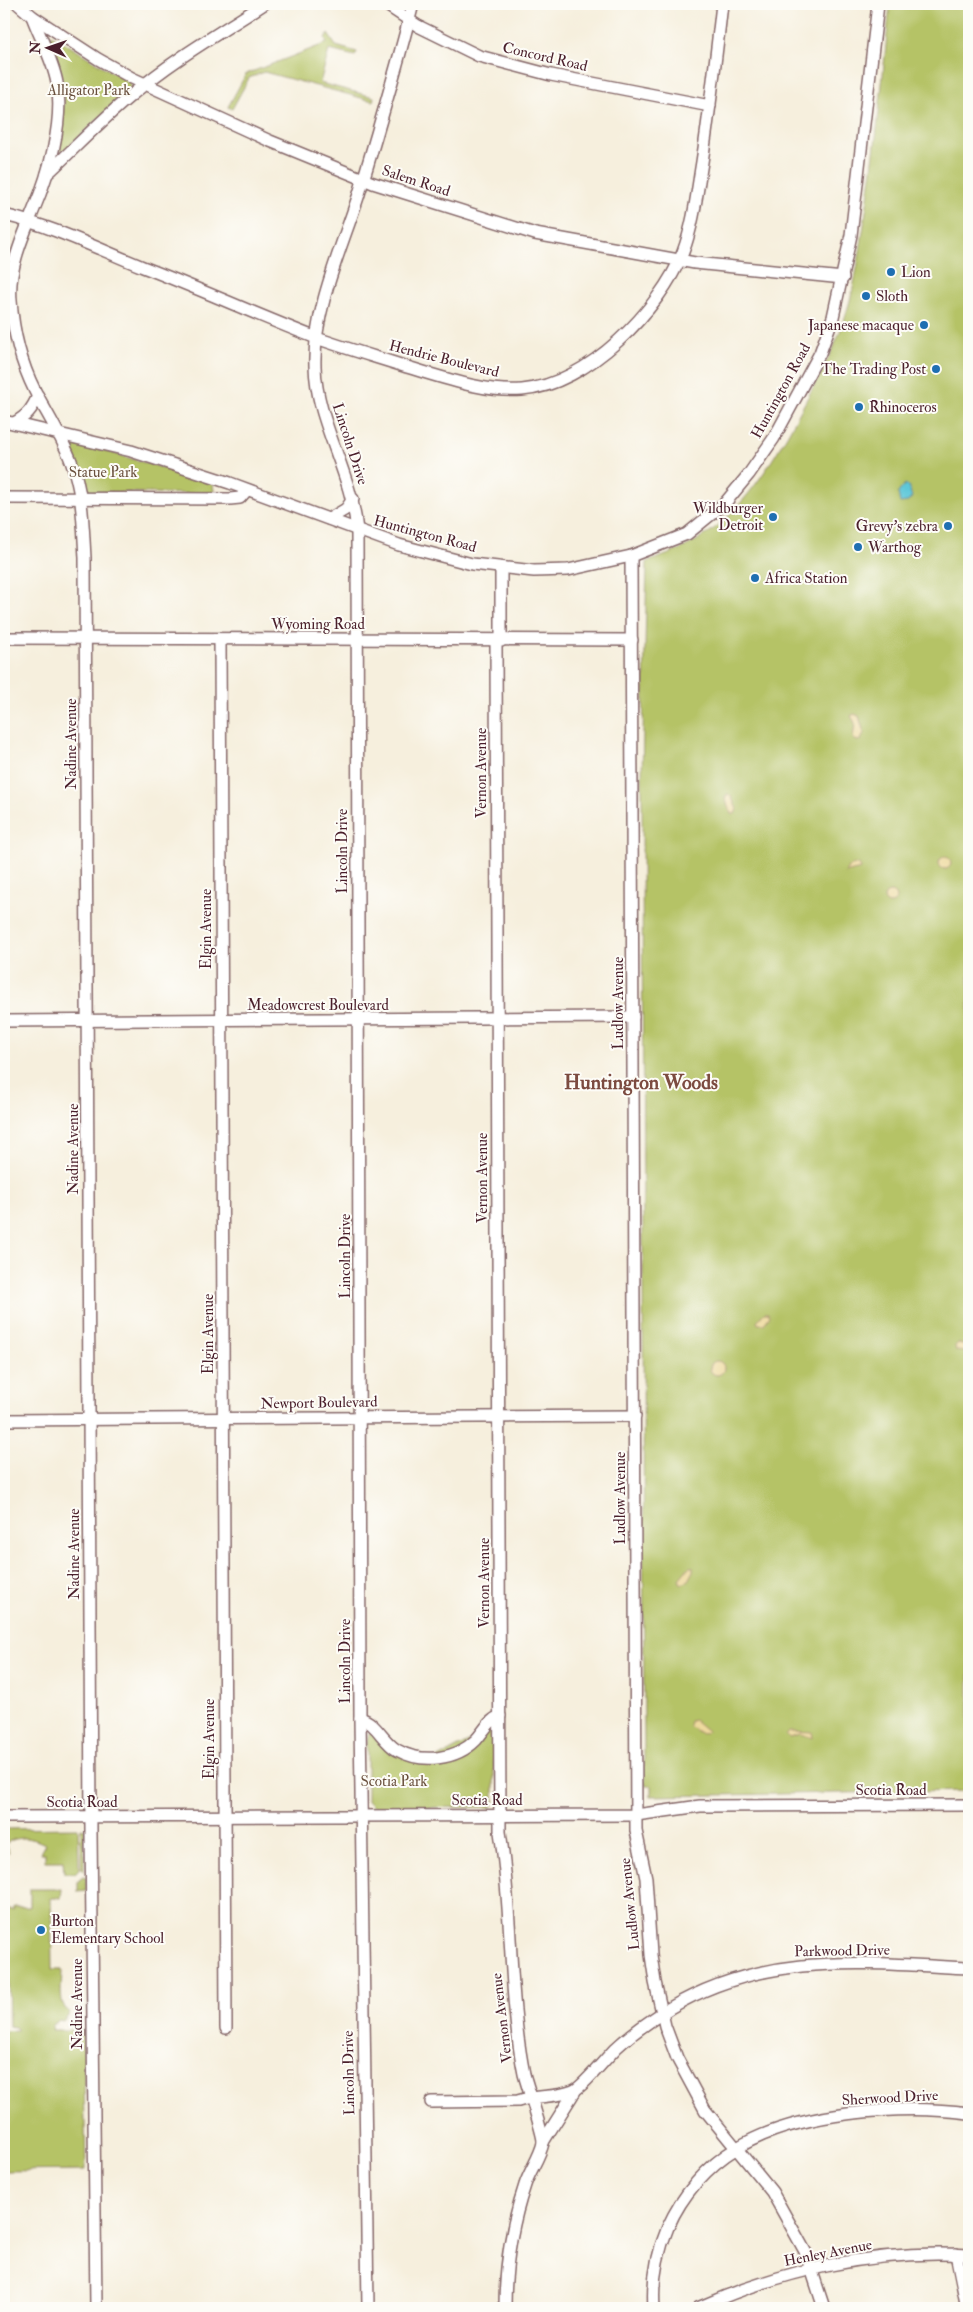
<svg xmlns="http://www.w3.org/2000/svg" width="973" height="2312" font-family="'IM FELL Double Pica',serif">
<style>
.green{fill:#b5c366;stroke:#807148}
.sand{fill:#eeda9e;stroke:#9c7c64}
.water{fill:#5dc7d9;stroke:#547382}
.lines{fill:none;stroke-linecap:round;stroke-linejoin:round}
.minor-casing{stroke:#866869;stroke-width:14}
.minor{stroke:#fff;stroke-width:11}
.poi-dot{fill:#1f6fb2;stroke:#fdfcf7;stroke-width:2}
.labels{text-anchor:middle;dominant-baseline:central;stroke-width:4;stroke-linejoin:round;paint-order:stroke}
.street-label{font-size:15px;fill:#4a1f2b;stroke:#fdfcf7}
.park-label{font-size:15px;fill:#6a503d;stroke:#fdfcf7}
.poi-label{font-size:15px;fill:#4a1f2b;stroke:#fdfcf7;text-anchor:start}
.district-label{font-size:20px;font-weight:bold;fill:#7c4b40;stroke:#fdfcf7}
</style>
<rect width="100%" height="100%" fill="#fdfcf7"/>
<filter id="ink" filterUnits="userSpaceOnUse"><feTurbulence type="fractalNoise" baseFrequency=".02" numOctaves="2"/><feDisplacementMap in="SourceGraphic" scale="10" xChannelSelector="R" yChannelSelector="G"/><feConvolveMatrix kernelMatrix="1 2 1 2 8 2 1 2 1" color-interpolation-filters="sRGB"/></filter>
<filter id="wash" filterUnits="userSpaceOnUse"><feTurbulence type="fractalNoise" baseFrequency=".0096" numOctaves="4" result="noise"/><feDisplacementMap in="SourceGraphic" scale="20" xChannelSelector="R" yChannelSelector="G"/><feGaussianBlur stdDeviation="1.12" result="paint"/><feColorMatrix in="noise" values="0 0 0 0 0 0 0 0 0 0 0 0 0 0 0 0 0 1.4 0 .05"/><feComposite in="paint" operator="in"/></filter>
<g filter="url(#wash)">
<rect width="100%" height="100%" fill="#f6efdd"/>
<!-- green -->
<g class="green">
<path d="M 890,4 L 969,4 L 969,1791 L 651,1796 L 651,1786 L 645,1786 L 644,1765 L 642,775 L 647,562 C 674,553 702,541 723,521 C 761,486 786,438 810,393 C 823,368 838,342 846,314 C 856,283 860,250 865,218 C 876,147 883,76 890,4 Z"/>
<path d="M 328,34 L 336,46 L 357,52 L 355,56 L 329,50 L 320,83 L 374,97 L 373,101 L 264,72 L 249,78 L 232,109 L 228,107 L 246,74 L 327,43 L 325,38 Z"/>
<path d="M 50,36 L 53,36 L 130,83 L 131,85 L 127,92 L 64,151 L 58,149 L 64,101 L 47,40 Z"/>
<path d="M 78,443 L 204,480 L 213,484 L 214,491 L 210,494 L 88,492 L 72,449 L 74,444 Z"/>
<path d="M 490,1730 L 494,1735 L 494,1802 L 492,1807 L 382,1808 L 374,1808 L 367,1801 L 367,1740 L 369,1733 L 372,1732 L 431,1762 Z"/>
<path d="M 78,1828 L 79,1869 L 75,1873 L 64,1873 L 63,1861 L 45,1861 L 45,1853 L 40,1853 L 45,1844 C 31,1837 18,1835 5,1844 L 9,1853 L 4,1853 L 4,1862 L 4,1829 Z"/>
<path d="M 81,1828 L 85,1829 L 84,1872 L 81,1869 Z"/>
<path d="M 83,1877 L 86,1878 L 86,1891 L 78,1892 L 78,1881 Z"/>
<path d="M 30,1889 L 62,1889 L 61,1898 L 51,1898 L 52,1970 L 62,1970 C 62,1984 57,2004 70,2013 L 63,2021 L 59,2020 L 53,2025 L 52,2030 L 83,2030 L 86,2170 L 4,2171 L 4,2031 L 18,2030 L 15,2027 L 9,2026 L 7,1910 L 14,1910 L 14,1907 L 30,1907 Z"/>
</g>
<!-- sand -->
<g class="sand">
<path d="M 854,714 L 859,716 L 864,733 L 861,740 L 858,741 L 853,739 L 855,723 L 851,716 Z"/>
<path d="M 727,794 L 731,796 L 737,809 L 735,814 L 731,814 L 725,798 Z"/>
<circle cx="945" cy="863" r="6"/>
<path d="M 859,864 L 861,869 L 845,873 L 848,867 Z"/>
<circle cx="890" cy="898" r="6"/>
<path d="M 764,1313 L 768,1313 L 770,1316 L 764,1324 L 758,1324 L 757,1321 Z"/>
<path d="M 958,1343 L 968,1345 L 969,1349 L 966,1352 L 956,1351 L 955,1346 Z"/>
<circle cx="717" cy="1368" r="7"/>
<path d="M 689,1567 L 693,1567 L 693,1571 L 687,1582 L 681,1584 L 679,1579 Z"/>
<path d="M 694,1720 L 707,1731 L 706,1733 L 702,1734 L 689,1726 L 690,1721 Z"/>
<path d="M 789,1731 L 812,1732 L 813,1738 L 800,1734 L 790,1737 L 786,1735 Z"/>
</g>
<!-- water -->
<path class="water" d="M 905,484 L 909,487 L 912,497 L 908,502 L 900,503 L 898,493 Z"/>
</g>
<g filter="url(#ink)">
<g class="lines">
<defs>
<g id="minor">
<path d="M 18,4 L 32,16 L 98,59 L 132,78 L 270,141 L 373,183 L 535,234 L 695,263 L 843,278"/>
<path d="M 385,4 L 418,26 L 479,56 L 551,75 L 710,106"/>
<path d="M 32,16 C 40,38 53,60 57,83 C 64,121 49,174 34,209 C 23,236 8,269 11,300 C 13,331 21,363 35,391 C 47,414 62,437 71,461 C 83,493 83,525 85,558 L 91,1832 L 96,2308"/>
<path d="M 47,174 C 76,147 103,118 134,93 C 174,59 220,33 264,4"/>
<path d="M 4,215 C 53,226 96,248 143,267 C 200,289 257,315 314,337 C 344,348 376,357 407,367 C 441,377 486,393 522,390 C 587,385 660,310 683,252 C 694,223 697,192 702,162 C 710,109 716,57 722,4"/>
<path d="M 4,421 L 131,451 L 230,483 L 399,545 L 472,564 L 534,571 L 568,570 L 631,556 L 687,534 L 725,503 L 749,474 L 774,438 L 820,353 L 833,317 L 851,235 L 878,4"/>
<path d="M 14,423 C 27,416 32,409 38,396"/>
<path d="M 4,498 L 230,499 L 240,498 L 247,490"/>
<path d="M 329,519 L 346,509 L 353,499"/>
<path d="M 631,556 L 636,1831 L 646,1878 L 651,1955 L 655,1982 L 665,2026 L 677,2058 L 705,2110 L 772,2192 L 806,2253 L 824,2308"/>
<path d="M 4,638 L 632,640"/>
<path d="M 220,640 L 226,2028"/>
<path d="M 496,641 L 500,1832 C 513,1912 508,1994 524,2074 C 527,2086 544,2135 543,2143 C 540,2157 529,2172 525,2185 C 511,2226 505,2265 505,2308"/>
<path d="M 501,641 L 501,568"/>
<path d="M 4,1021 L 633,1017"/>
<path d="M 4,1420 L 635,1416"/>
<path d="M 360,1718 C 376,1722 383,1742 397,1750 C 422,1764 456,1760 476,1740 C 484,1731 489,1720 500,1716"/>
<path d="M 4,1817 L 636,1815 L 700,1806 L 969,1805"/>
<path d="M 431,2102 L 518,2101 C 536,2095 556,2098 573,2091 C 582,2088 607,2057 616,2048 C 632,2033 651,2020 670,2008 C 766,1951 864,1963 969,1968"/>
<path d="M 543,2142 L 575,2091"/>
<path d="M 956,2254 L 967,2308"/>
<path d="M 368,2308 L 360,1718 L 357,531 C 352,472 316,422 315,366 C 313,310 342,247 359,194 C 378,131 397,67 413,4"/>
<path d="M 654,2308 C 652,2280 657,2253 668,2227 C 682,2195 707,2166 737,2148 C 796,2112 901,2104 969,2113"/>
<path d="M 698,2308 C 782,2270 877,2249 969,2255"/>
</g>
</defs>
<!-- minor casing -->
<use href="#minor" class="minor-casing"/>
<!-- minor -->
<use href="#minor" class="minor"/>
</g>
</g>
<!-- markers -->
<g class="poi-dot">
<circle cx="891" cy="272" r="5"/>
<circle cx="866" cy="296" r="5"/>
<circle cx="924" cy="325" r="5"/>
<circle cx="936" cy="369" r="5"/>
<circle cx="859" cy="407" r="5"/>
<circle cx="773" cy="517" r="5"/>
<circle cx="948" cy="526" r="5"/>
<circle cx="858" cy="547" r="5"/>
<circle cx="755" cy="578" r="5"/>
<circle cx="41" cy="1930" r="5"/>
</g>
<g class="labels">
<!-- street labels -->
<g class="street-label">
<text transform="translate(545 57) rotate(13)">Concord Road</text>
<text transform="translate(416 181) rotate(18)">Salem Road</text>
<text transform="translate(444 359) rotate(14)">Hendrie Boulevard</text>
<text transform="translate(781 391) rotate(-61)">Huntington Road</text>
<text transform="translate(350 444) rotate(72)">Lincoln Drive</text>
<text transform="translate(425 534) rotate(15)">Huntington Road</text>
<text x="318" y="624">Wyoming Road</text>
<text transform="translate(71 744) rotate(-90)">Nadine Avenue</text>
<text transform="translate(481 773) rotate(-90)">Vernon Avenue</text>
<text transform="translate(342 851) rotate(-90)">Lincoln Drive</text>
<text transform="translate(206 929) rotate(-90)">Elgin Avenue</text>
<text transform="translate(618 1003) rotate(-90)">Ludlow Avenue</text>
<text x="318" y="1005">Meadowcrest Boulevard</text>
<text transform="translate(73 1149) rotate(-90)">Nadine Avenue</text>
<text transform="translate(482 1178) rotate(-90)">Vernon Avenue</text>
<text transform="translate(345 1256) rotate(-90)">Lincoln Drive</text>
<text transform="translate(208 1334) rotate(-90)">Elgin Avenue</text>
<text transform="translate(319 1403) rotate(-1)">Newport Boulevard</text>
<text transform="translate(620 1498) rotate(-90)">Ludlow Avenue</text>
<text transform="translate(74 1554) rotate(-90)">Nadine Avenue</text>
<text transform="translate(484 1583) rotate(-90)">Vernon Avenue</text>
<text transform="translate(345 1661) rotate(-90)">Lincoln Drive</text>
<text transform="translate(209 1739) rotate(-90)">Elgin Avenue</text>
<text x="891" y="1790">Scotia Road</text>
<text x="487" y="1800">Scotia Road</text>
<text x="82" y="1802">Scotia Road</text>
<text transform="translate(630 1904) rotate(-96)">Ludlow Avenue</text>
<text transform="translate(842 1951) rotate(-1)">Parkwood Drive</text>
<text transform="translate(77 2004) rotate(-90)">Nadine Avenue</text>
<text transform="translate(502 2018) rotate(-97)">Vernon Avenue</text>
<text transform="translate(349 2073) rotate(-91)">Lincoln Drive</text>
<text transform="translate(890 2098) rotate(-3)">Sherwood Drive</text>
<text transform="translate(828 2253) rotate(-11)">Henley Avenue</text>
</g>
<!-- park labels -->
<g class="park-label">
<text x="89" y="90">Alligator Park</text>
<text x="103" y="472">Statue Park</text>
<text x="394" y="1781">Scotia Park</text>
</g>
<!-- poi labels -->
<g class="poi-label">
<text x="901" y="272">Lion</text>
<text x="876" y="296">Sloth</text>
<text x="914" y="325" text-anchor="end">Japanese macaque</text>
<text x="926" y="369" text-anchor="end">The Trading Post</text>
<text x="869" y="407">Rhinoceros</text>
<text x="763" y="508" text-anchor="end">Wildburger<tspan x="763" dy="17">Detroit</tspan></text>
<text x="938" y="526" text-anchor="end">Grevy's zebra</text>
<text x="868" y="547">Warthog</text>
<text x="765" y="578">Africa Station</text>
<text x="51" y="1921">Burton<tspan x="51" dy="17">Elementary School</tspan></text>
</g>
<!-- district labels -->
<g class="district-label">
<text x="641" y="1082">Huntington Woods</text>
</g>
</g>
<!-- margin -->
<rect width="973" height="2312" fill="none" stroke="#fdfcf7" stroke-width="20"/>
<!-- north arrow -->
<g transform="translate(48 48) rotate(272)" stroke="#fdfcf7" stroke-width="4" paint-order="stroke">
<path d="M0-4L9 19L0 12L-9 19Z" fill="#4a1f2b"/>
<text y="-8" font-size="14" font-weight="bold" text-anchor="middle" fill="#4a1f2b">N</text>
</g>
</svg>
